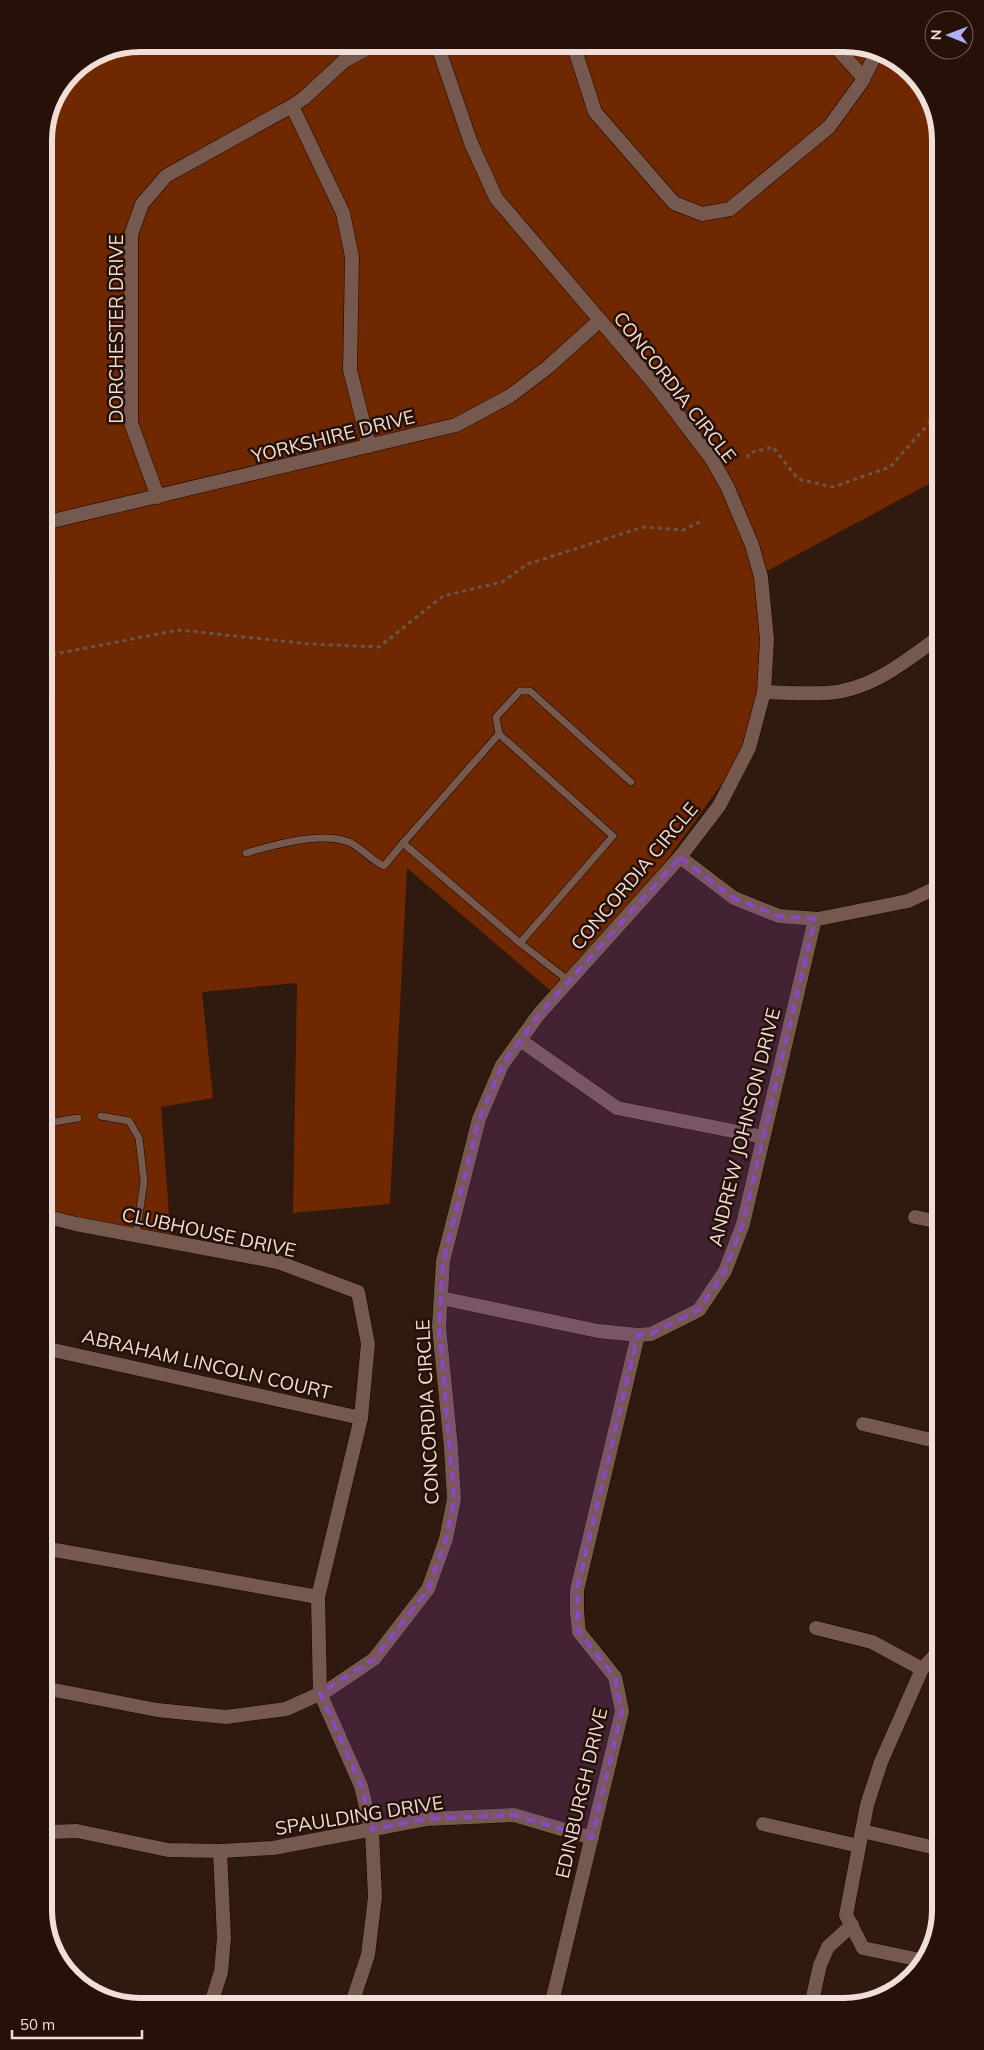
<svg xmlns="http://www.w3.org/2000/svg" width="984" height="2050" font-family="Mulish,sans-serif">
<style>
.green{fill:#6f2800}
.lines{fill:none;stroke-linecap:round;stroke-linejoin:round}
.lane-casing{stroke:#170400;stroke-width:8}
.street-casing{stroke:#170400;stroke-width:15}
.path{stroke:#6a554c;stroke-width:3;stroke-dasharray:4 4;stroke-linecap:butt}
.lane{stroke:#75594e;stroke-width:7}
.street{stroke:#75594e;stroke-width:14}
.marked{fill:#8d47c3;fill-opacity:0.2;stroke:#8d47c3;stroke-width:4;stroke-dasharray:10 6;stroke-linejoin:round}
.labels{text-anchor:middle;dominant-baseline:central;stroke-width:5;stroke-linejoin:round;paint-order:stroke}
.street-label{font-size:19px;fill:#f0dfd8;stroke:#261007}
.rim{fill:none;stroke:#f0dfd8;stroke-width:6}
</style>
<rect width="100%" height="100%" fill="#30190f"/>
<!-- green -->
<path class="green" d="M 140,44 L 850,44 L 902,64 L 933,104 L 940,140 L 940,478 L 765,572 L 757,735 L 605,946 L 557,996 L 407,868 L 390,1204 L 293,1213 L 297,983 L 202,992 L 213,1098 L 161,1107 L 171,1241 L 44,1210 L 44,134 L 51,103 L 72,72 L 104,51 Z"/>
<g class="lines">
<defs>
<g id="lane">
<path d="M 499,734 L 496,717 L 520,691 L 530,691 L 631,782"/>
<path d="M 246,853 C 274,845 320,831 349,842 C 361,847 370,860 384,866 L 403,843"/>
<path d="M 520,943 L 613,836 L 499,734 L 403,843 L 520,943 L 569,981"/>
<path d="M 101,1116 L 129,1121 L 139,1138 L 144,1182 L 136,1235"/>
<path d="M 44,1129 L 48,1123 L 78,1118"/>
</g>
<g id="street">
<path d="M 573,44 L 595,112 L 674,203 L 702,214 L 730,209 L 829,127 L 861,83 L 876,54"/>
<path d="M 833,44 L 864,78"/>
<path d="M 292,106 L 343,213 L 352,257 L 350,370 L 369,446"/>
<path d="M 158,497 L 131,423 L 131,235 L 142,204 L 166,176 L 292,106 L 304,98 L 344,61 L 376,44"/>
<path d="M 44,523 L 456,425 L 510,396 L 548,367 L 600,320"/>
<path d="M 764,692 C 784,693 805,694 826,693 C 870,691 906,661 940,636"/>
<path d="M 680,857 L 734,898 L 779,916 L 818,919 L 908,901 L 940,886"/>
<path d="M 520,1040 L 617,1108 L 763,1137"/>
<path d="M 44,1216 L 76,1224 L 278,1262 L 358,1292 L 368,1344 L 361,1418 L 318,1597 L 320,1693 L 361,1786 L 372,1832 L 375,1897 L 368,1955 L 351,2006"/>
<path d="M 915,1217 L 940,1222"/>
<path d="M 441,1298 L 598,1331 L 638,1335 L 651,1334 L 699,1310 L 725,1271 L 743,1224 L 815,919"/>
<path d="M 44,1348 L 361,1418"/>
<path d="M 863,1424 L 940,1442"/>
<path d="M 44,1548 L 318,1597"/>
<path d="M 816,1628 L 872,1642 L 922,1669"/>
<path d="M 44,1688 L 157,1710 L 226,1717 L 286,1709 L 328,1690 L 374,1659 L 428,1589 L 446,1539 L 454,1499 L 451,1448 L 439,1327 L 443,1261 L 479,1119 L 502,1065 L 539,1014 L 680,857 L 719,806 L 749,748 L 764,692 L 767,639 L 761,577 L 752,545 L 727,486 L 711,458 L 656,386 L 496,198 L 471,143 L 437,44"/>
<path d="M 763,1824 L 859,1846"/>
<path d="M 862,1831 L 940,1849"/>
<path d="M 44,1835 L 50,1832 L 77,1831 L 168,1850 L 220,1851 L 273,1848 L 426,1819 L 514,1815 L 592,1838"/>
<path d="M 925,1961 L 863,1948 L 846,1915 L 867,1805 L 881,1762 L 922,1669 L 940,1650"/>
<path d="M 210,2006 L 221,1972 L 224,1938 L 220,1851"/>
<path d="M 551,2006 L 622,1711 L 615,1677 L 579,1632 L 577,1612 L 577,1590 L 638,1335"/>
<path d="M 811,2006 L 820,1965 L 828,1947 L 852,1925"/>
</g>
</defs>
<!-- lane casing -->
<use href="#lane" class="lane-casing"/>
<!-- street casing -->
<use href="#street" class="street-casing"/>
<!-- path -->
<g class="path">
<path d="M 747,458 L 749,453 L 773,447 L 798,479 L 833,487 L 890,467 L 940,411"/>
<path d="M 44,656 L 179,630 L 310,644 L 379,647 L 443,596 L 502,582 L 528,564 L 643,527 L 683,530 L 704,520"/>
</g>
<!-- lane -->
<use href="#lane" class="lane"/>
<!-- street -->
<use href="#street" class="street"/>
</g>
<!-- marked area -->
<path class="marked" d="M 680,857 L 734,898 L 779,916 L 815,919 L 743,1224 L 725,1271 L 699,1310 L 651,1334 L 638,1335 L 577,1590 L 579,1632 L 615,1677 L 622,1711 L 592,1838 L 514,1815 L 426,1819 L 372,1830 L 361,1786 L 320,1693 L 374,1659 L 428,1589 L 446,1539 L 454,1499 L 439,1327 L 443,1261 L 479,1119 L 502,1065 L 539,1014 Z"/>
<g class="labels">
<!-- street labels -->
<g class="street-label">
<text transform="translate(116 329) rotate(-90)">DORCHESTER DRIVE</text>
<text transform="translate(675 387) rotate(52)">CONCORDIA CIRCLE</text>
<text transform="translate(333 436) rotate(-14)">YORKSHIRE DRIVE</text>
<text transform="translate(634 876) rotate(-50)">CONCORDIA CIRCLE</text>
<text transform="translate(744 1127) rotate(-76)">ANDREW JOHNSON DRIVE</text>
<text transform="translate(209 1232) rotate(12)">CLUBHOUSE DRIVE</text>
<text transform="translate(207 1364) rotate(13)">ABRAHAM LINCOLN COURT</text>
<text transform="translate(427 1412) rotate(-93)">CONCORDIA CIRCLE</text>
<text transform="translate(581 1793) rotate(-77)">EDINBURGH DRIVE</text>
<text transform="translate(359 1815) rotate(-9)">SPAULDING DRIVE</text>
</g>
</g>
<!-- crop -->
<path d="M0 0H984V2050H0ZM140 52H844A88 88 0 0 1 932 140V1910A88 88 0 0 1 844 1998H140A88 88 0 0 1 52 1910V140A88 88 0 0 1 140 52Z" fill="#261007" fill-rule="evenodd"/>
<path class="rim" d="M140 52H844A88 88 0 0 1 932 140V1910A88 88 0 0 1 844 1998H140A88 88 0 0 1 52 1910V140A88 88 0 0 1 140 52Z"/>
<!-- north arrow -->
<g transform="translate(949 35) rotate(271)"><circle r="24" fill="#261007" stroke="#77635b"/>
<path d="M0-4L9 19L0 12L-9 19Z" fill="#adaffb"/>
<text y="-8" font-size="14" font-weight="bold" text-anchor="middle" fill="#f0dfd8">N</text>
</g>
<!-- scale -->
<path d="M12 2030v8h130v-8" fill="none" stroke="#f0dfd8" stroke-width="2.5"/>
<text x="20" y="2030" font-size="15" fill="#f0dfd8" stroke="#261007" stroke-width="4" paint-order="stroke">50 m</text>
</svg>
